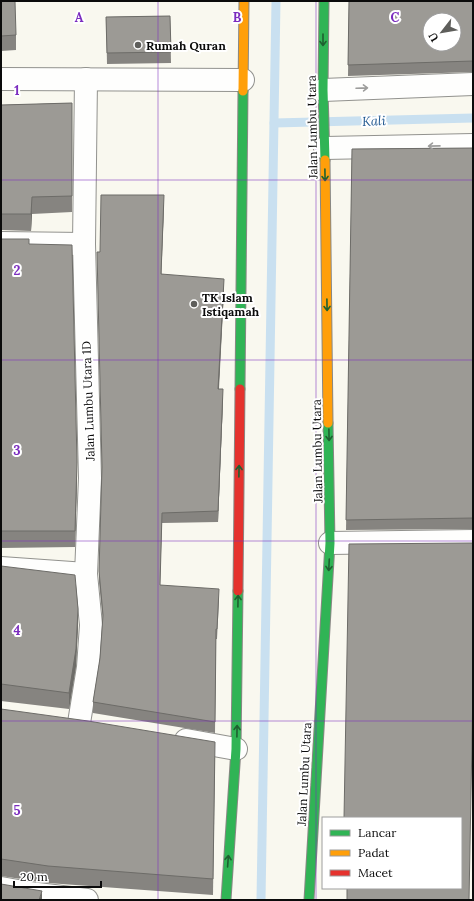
<svg xmlns="http://www.w3.org/2000/svg" width="474" height="901" font-family="Lora,serif">
<style>
.lines{fill:none;stroke-linecap:round;stroke-linejoin:round}
.stream{stroke:#c9e0f0;stroke-width:9}
.street-casing{stroke:#92928e;stroke-width:24}
.fast-casing{stroke:#898884;stroke-width:11}
.slow-casing{stroke:#898884;stroke-width:11}
.jam-casing{stroke:#898884;stroke-width:11}
.street{stroke:#fefefd;stroke-width:22}
.fast{stroke:#30b455;stroke-width:9}
.slow{stroke:#ff9f0a;stroke-width:9}
.jam{stroke:#e5322d;stroke-width:9}
.wall{fill:#868480}
.shaded-wall{fill:#6d6c68}
.building{fill:#9c9a95;stroke:#6d6c68;fill-rule:evenodd}
.oneway{stroke:#1e6030}
.oneway2{stroke:#9d9d9c}
.grid{fill:none;stroke:#7b2cbf;stroke-width:1;stroke-opacity:0.55}
.poi-dot{fill:#5e5e5b;stroke:#fff;stroke-width:1.5}
.labels{text-anchor:middle;dominant-baseline:central;stroke-width:4;stroke-linejoin:round;paint-order:stroke}
.poi-label{font-size:12px;font-weight:bold;fill:#0b0b0b;stroke:#fff;text-anchor:start}
.street-label{font-size:12px;fill:#0b0b0b;stroke:#fff}
.water-label{font-size:13px;font-style:italic;fill:#215890;stroke:#fff}
.grid-label{font-size:13px;text-anchor:middle;font-weight:bold;fill:#7b2cbf;stroke:#fff;stroke-width:4;stroke-linejoin:round;paint-order:stroke}
</style>
<rect width="100%" height="100%" fill="#f9f8ef"/>
<g class="lines">
<!-- stream -->
<g class="stream">
<path d="M 274,123 L 473,118"/>
<path d="M 261,900 L 276,1"/>
</g>
<defs>
<g id="street">
<path d="M 1,79 L 243,80"/>
<path d="M 323,90 L 473,84"/>
<path d="M 325,148 L 473,145"/>
<path d="M 1,243 L 84,244"/>
<path d="M 330,543 L 473,541"/>
<path d="M 1,568 L 86,574"/>
<path d="M 79,723 L 88,667 L 91,625 L 86,574 L 90,478 L 84,244 L 86,79"/>
<path d="M 186,740 L 236,749"/>
<path d="M 1,888 L 29,893 L 87,900"/>
</g>
<g id="fast">
<path d="M 324,1 L 323,90 L 325,160"/>
<path d="M 240,389 L 243,91"/>
<path d="M 226,900 L 236,749 L 238,591"/>
<path d="M 309,900 L 330,543 L 328,423"/>
</g>
<g id="slow">
<path d="M 243,91 L 244,1"/>
<path d="M 325,160 L 328,423"/>
</g>
<path id="jam" d="M 238,591 L 240,389"/>
</defs>
<!-- street casing -->
<use href="#street" class="street-casing"/>
<!-- fast casing -->
<use href="#fast" class="fast-casing"/>
<!-- slow casing -->
<use href="#slow" class="slow-casing"/>
<!-- jam casing -->
<use href="#jam" class="jam-casing"/>
<!-- street -->
<use href="#street" class="street"/>
<!-- fast -->
<use href="#fast" class="fast"/>
<!-- slow -->
<use href="#slow" class="slow"/>
<!-- jam -->
<use href="#jam" class="jam"/>
</g>
<!-- wall -->
<g class="wall">
<path d="M 1,1 L 16,35 L 16,50 L 1,51 Z"/>
<path d="M 349,1 L 473,1 L 473,72 L 348,76 Z"/>
<path d="M 170,16 L 171,63 L 107,64 L 106,17 Z"/>
<path d="M 72,103 L 72,212 L 32,214 L 31,231 L 1,230 L 1,105 Z"/>
<path d="M 473,148 L 473,529 L 346,530 L 352,149 Z"/>
<path d="M 164,205 L 161,274 L 224,290 L 219,389 L 223,400 L 218,522 L 162,523 L 160,585 L 219,600 L 217,639 L 216,639 L 215,733 L 93,713 L 93,702 L 100,658 L 103,621 L 99,582 L 102,472 L 100,252 Z"/>
<path d="M 1,239 L 29,244 L 77,478 L 75,547 L 1,548 Z"/>
<path d="M 1,566 L 78,625 L 76,666 L 69,709 L 1,701 Z"/>
<path d="M 1,709 L 215,758 L 213,895 L 48,883 L 1,876 Z"/>
</g>
<!-- shaded-wall -->
<g class="shaded-wall">
<path d="M 164,195 L 164,205 L 161,284 L 161,274 Z"/>
<path d="M 32,197 L 32,214 L 31,231 L 31,214 Z"/>
<path d="M 224,279 L 224,290 L 218,400 L 218,389 Z"/>
<path d="M 223,389 L 223,400 L 218,522 L 218,511 Z"/>
<path d="M 77,462 L 77,478 L 75,547 L 75,531 Z"/>
<path d="M 78,609 L 78,625 L 76,666 L 69,709 L 69,693 Z"/>
<path d="M 42,891 L 42,900 L 39,900 Z"/>
</g>
<!-- building -->
<g class="building">
<path d="M 1,1 L 15,1 L 16,35 L 1,36 Z"/>
<path d="M 349,1 L 473,1 L 473,61 L 348,65 ZM 430,20 L 454,20 L 454,44 L 430,44 Z"/>
<path d="M 170,16 L 171,52 L 107,53 L 106,17 Z"/>
<path d="M 72,103 L 72,196 L 32,197 L 31,214 L 1,214 L 1,105 Z"/>
<path d="M 473,148 L 473,518 L 346,520 L 352,149 Z"/>
<path d="M 101,195 L 164,195 L 161,274 L 224,279 L 218,389 L 223,389 L 218,511 L 162,513 L 160,585 L 219,589 L 217,629 L 216,629 L 215,722 L 93,702 L 100,658 L 103,615 L 99,571 L 102,467 L 97,252 L 100,252 Z"/>
<path d="M 1,239 L 29,239 L 29,244 L 72,245 L 77,462 L 75,531 L 1,531 Z"/>
<path d="M 473,543 L 473,686 L 469,900 L 347,900 L 347,888 L 461,888 L 461,818 L 344,818 L 349,544 Z"/>
<path d="M 1,566 L 75,575 L 78,609 L 76,649 L 69,693 L 1,684 Z"/>
<path d="M 1,709 L 88,721 L 215,742 L 213,879 L 48,866 L 1,859 Z"/>
<path d="M 1,884 L 42,891 L 39,900 L 1,900 Z"/>
</g>
<!-- one-way arrows -->
<defs><path id="oneway-shaft" d="M-6 0H5M1.5-3L5.5 0L1.5 3" fill="none" stroke-width="1.6" stroke-linecap="round" stroke-linejoin="round"/></defs>
<g class="oneway">
<use href="#oneway-shaft" transform="translate(323 40) rotate(90)"/>
<use href="#oneway-shaft" transform="translate(325 175) rotate(89)"/>
<use href="#oneway-shaft" transform="translate(327 305) rotate(89)"/>
<use href="#oneway-shaft" transform="translate(329 435) rotate(89)"/>
<use href="#oneway-shaft" transform="translate(239 471) rotate(-89)"/>
<use href="#oneway-shaft" transform="translate(329 565) rotate(93)"/>
<use href="#oneway-shaft" transform="translate(238 601) rotate(-89)"/>
<use href="#oneway-shaft" transform="translate(237 731) rotate(-89)"/>
<use href="#oneway-shaft" transform="translate(228 861) rotate(-86)"/>
</g>
<g class="oneway2">
<use href="#oneway-shaft" transform="translate(362 88) rotate(-2)"/>
<use href="#oneway-shaft" transform="translate(434 146) rotate(179)"/>
</g>
<!-- grid -->
<path class="grid" d="M 158,1 L 158,900M 316,1 L 316,900M 1,180 L 473,180M 1,360 L 473,360M 1,541 L 473,541M 1,721 L 473,721"/>
<!-- markers -->
<g class="poi-dot">
<circle cx="138" cy="45" r="4"/>
<circle cx="194" cy="304" r="4"/>
</g>
<g class="labels">
<!-- poi labels -->
<g class="poi-label">
<text x="146" y="45">Rumah Quran</text>
<text x="202" y="297">TK Islam<tspan x="202" dy="14">Istiqamah</tspan></text>
</g>
<!-- street labels -->
<g class="street-label">
<text transform="translate(312 127) rotate(-91)">Jalan Lumbu Utara</text>
<text transform="translate(88 401) rotate(-92)">Jalan Lumbu Utara 1D</text>
<text transform="translate(317 451) rotate(-91)">Jalan Lumbu Utara</text>
<text transform="translate(304 774) rotate(-87)">Jalan Lumbu Utara</text>
</g>
<!-- water labels -->
<g class="water-label">
<text transform="translate(374 121) rotate(-2)">Kali</text>
</g>
</g>
<g class="grid-label">
<text x="79" y="22">A</text>
<text x="237" y="22">B</text>
<text x="395" y="22">C</text>
<text x="17" y="95">1</text>
<text x="17" y="275">2</text>
<text x="17" y="455">3</text>
<text x="17" y="635">4</text>
<text x="17" y="815">5</text>
</g>
<!-- border -->
<rect width="474" height="901" fill="none" stroke="#0b0b0b" stroke-width="4"/>
<!-- legend -->
<rect x="322" y="817" width="140" height="72" fill="#ffffff" stroke="#9d9d9d"/>
<rect x="330" y="830" width="20" height="6" fill="#30b455" stroke="#9d9d9d"/>
<text x="358" y="837" font-size="12" fill="#0b0b0b">Lancar</text>
<rect x="330" y="850" width="20" height="6" fill="#ff9f0a" stroke="#9d9d9d"/>
<text x="358" y="857" font-size="12" fill="#0b0b0b">Padat</text>
<rect x="330" y="870" width="20" height="6" fill="#e5322d" stroke="#9d9d9d"/>
<text x="358" y="877" font-size="12" fill="#0b0b0b">Macet</text>
<!-- north arrow -->
<g transform="translate(442 32) rotate(239)"><circle r="19" fill="#ffffff" stroke="#9d9d9d"/>
<path d="M0-3L7 15L0 10L-7 15Z" fill="#5e5e5b"/>
<text y="-6" font-size="11" font-weight="bold" text-anchor="middle" fill="#0b0b0b">U</text>
</g>
<!-- scale -->
<path d="M14 881v6h87v-6" fill="none" stroke="#0b0b0b" stroke-width="2"/>
<text x="20" y="881" font-size="12" fill="#0b0b0b" stroke="#ffffff" stroke-width="3" paint-order="stroke">20 m</text>
</svg>
